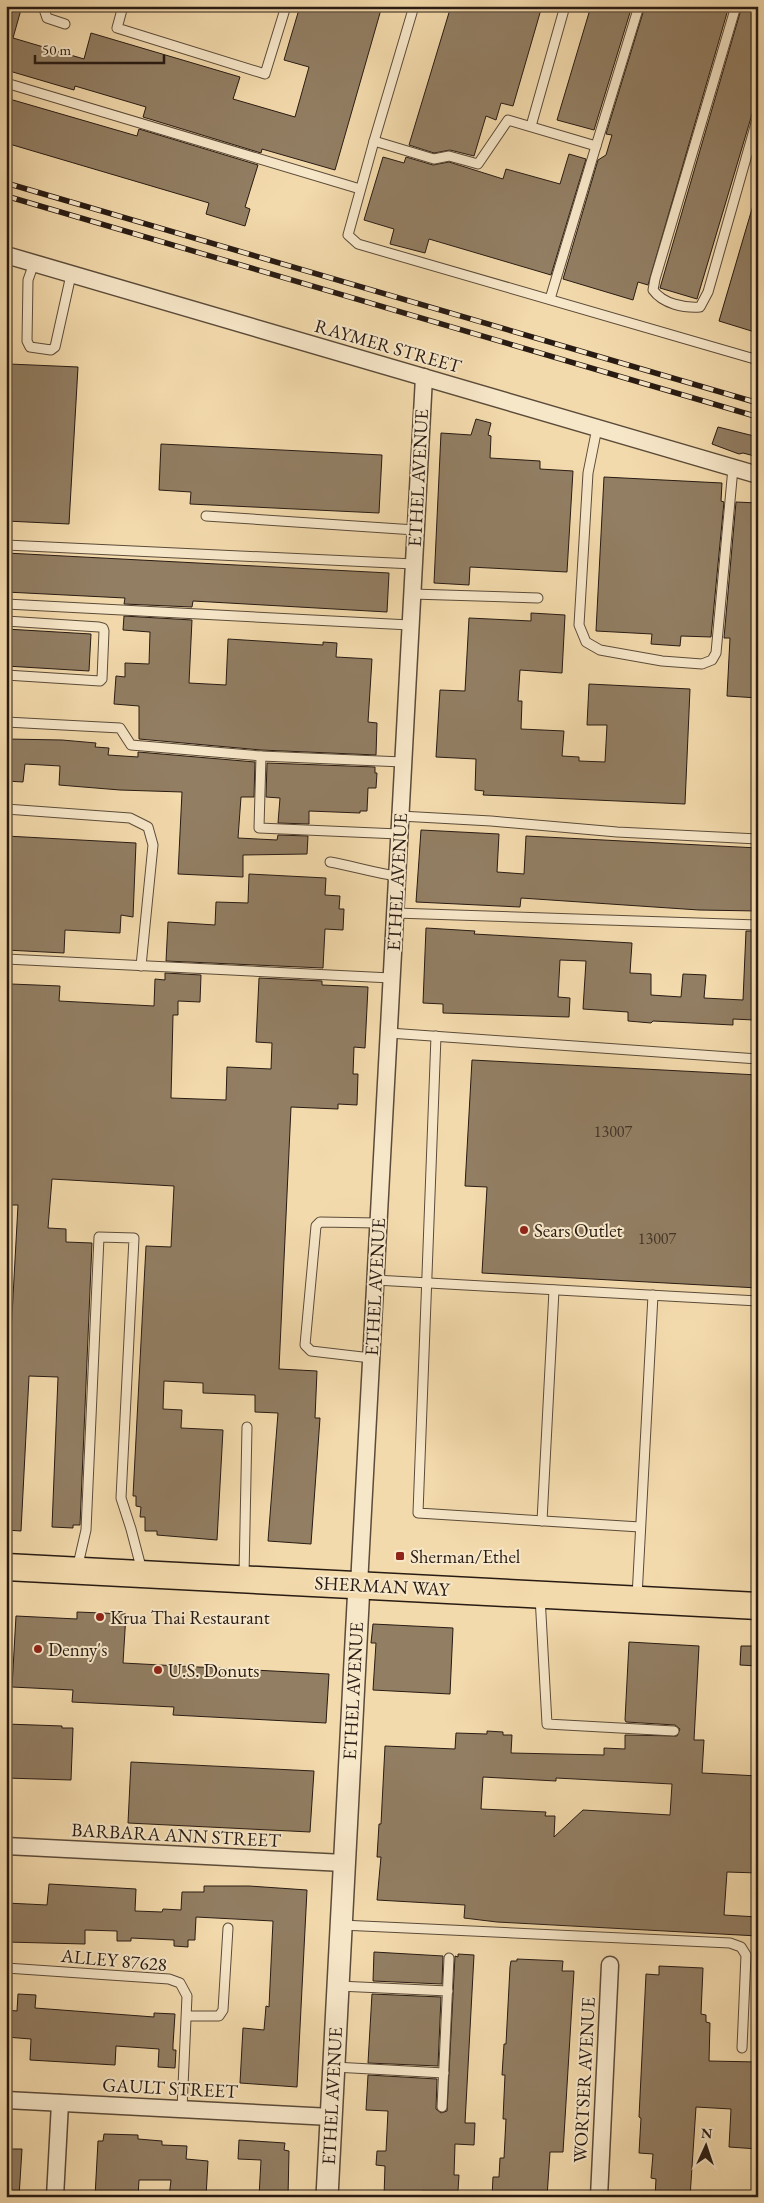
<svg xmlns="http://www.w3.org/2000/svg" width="764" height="2203" font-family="'EB Garamond',serif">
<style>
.building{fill:#927e63;stroke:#281b13;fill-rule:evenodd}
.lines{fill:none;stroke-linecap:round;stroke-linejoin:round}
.service-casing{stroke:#5b4b39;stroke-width:11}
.minor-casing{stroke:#5b4b39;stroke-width:19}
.tertiary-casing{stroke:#5b4b39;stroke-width:24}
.primary-casing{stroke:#281b13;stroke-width:29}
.service{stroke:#f7e7c9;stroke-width:9}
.minor{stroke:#f7e7c9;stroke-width:16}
.tertiary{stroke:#f7e7c9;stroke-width:21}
.primary{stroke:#f3daac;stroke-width:26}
.rail-casing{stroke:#281b13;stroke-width:5.5}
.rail{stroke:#f7e7c9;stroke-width:4;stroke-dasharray:11;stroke-linecap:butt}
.poi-dot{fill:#8f2418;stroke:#f7e7c9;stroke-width:2}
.labels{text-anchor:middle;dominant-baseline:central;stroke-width:4;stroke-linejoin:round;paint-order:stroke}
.number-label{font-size:16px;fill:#423427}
.street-label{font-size:19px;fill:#281b13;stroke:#f7e7c9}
.poi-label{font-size:19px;fill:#281b13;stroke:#f7e7c9;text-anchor:start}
</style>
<rect width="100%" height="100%" fill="#f3daac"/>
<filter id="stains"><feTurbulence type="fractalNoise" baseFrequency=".004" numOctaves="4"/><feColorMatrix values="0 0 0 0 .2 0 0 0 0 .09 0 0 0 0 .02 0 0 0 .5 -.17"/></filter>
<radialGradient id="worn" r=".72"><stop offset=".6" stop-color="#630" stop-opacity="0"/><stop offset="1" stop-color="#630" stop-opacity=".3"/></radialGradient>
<!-- building -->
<g class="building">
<path d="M 6,6 L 22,6 L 13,38 L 84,59 L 91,33 L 240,77 L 233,99 L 295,117 L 309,67 L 284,60 L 300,6 L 382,6 L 335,170 L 262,149 L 261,153 L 143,117 L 146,107 L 75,86 L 74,90 L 6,70 Z"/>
<path d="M 451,6 L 542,6 L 513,106 L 501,103 L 496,120 L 486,116 L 474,156 L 450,150 L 434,153 L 409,145 Z"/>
<path d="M 591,6 L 632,6 L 594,130 L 557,120 Z"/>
<path d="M 645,6 L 729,6 L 648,285 L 638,282 L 633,300 L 563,279 L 598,160 L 606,155 L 612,135 L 606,134 Z"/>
<path d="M 742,6 L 758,6 L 758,94 L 697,299 L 660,288 Z"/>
<path d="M 6,98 L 137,136 L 139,129 L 258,165 L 245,207 L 250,209 L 245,226 L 206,214 L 209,203 L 6,143 Z"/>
<path d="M 569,154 L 586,159 L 551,275 L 429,239 L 425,253 L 390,244 L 394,229 L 364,220 L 383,157 L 404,163 L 406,157 L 433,165 L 449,162 L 503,179 L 506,169 L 560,184 Z"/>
<path d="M 754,202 L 758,203 L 758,333 L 719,321 Z"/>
<path d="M 9,364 L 78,367 L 69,524 L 6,521 L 6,382 Z"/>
<path d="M 476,419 L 491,423 L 488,435 L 491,436 L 490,458 L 540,461 L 540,469 L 573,471 L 567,572 L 470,567 L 469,585 L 434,583 L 441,433 L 471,435 Z"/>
<path d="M 718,427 L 758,437 L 758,457 L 743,453 L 739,454 L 712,444 Z"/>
<path d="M 161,444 L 382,455 L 379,513 L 190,504 L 191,492 L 159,490 Z"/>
<path d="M 604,477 L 722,483 L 721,501 L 724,502 L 711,637 L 681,636 L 680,646 L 651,644 L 652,634 L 596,631 Z"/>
<path d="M 736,502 L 758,503 L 758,698 L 727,696 L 730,638 L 724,638 Z"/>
<path d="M 6,553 L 389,573 L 387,612 L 193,601 L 192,607 L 124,604 L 125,598 L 6,592 Z"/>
<path d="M 531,613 L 565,615 L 562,673 L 520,670 L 518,701 L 522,701 L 521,729 L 564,731 L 562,756 L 579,757 L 579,761 L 605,762 L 607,725 L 587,725 L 589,684 L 690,689 L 685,804 L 483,795 L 484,791 L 475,790 L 476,759 L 436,757 L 440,690 L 465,691 L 469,618 L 531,621 Z"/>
<path d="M 124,616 L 192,620 L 189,683 L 226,685 L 228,639 L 323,645 L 323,642 L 337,643 L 336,657 L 372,659 L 368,722 L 377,723 L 376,755 L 261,750 L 139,739 L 139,706 L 114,704 L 116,676 L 125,677 L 125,663 L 149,664 L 150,632 L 123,630 Z"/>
<path d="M 6,629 L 91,634 L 89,671 L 6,666 Z"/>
<path d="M 7,739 L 62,740 L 96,743 L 95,747 L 109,748 L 108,755 L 138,757 L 138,752 L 255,762 L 254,797 L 241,797 L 238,838 L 277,840 L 278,835 L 308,836 L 307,854 L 243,855 L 243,877 L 178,874 L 182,792 L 120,790 L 59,785 L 60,766 L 25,764 L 23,782 L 6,781 Z"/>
<path d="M 267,763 L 375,767 L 375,773 L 377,773 L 376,788 L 368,788 L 367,811 L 360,811 L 360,813 L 309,811 L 309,824 L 278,823 L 280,798 L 266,797 Z"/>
<path d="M 421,830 L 499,834 L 497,872 L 524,874 L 526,836 L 758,848 L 758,911 L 699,910 L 521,898 L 520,907 L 416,902 Z"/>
<path d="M 6,836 L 136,843 L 133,917 L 121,915 L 120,933 L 65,930 L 64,953 L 6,950 Z"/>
<path d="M 249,874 L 326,878 L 325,895 L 340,896 L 339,909 L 344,909 L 343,930 L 325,929 L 323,968 L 166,961 L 168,922 L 215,925 L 216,902 L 248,903 Z"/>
<path d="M 426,928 L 475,931 L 474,934 L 632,943 L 630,973 L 651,974 L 651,995 L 681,997 L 683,974 L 706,975 L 704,998 L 743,1000 L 746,931 L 758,931 L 758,1012 L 755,1012 L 754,1020 L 733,1019 L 733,1025 L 653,1021 L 651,1023 L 628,1021 L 628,1012 L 583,1009 L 586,961 L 560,960 L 558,997 L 570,998 L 569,1017 L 443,1013 L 443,1004 L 423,1003 Z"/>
<path d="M 165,973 L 201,975 L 200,1002 L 178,1001 L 178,1015 L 173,1015 L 171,1098 L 226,1100 L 227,1067 L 271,1069 L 272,1043 L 256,1042 L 259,978 L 322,981 L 322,985 L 368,987 L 365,1048 L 354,1047 L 353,1074 L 358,1074 L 357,1105 L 338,1104 L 338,1109 L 291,1107 L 279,1369 L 317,1371 L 315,1418 L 320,1418 L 311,1544 L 268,1541 L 278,1413 L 255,1412 L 255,1395 L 203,1393 L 203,1383 L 164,1381 L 163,1409 L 182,1410 L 181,1428 L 223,1430 L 217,1540 L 157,1535 L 157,1531 L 145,1531 L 145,1517 L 140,1517 L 141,1507 L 136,1506 L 136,1496 L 133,1496 L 146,1246 L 171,1247 L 174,1186 L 52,1179 L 48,1228 L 66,1229 L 66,1242 L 92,1243 L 80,1525 L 73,1525 L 73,1528 L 52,1527 L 58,1377 L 29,1376 L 21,1531 L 6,1530 L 6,1389 L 8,1389 L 18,1205 L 6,1205 L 6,1076 L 11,984 L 60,986 L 59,1001 L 154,1006 L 155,979 L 165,980 Z"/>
<path d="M 472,1060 L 758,1075 L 758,1288 L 482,1273 L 487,1187 L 465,1186 Z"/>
<path d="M 77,1612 L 126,1614 L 123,1663 L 329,1674 L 326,1723 L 173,1715 L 174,1707 L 72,1702 L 73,1690 L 12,1687 L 16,1616 L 77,1619 Z"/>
<path d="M 373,1624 L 453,1628 L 450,1694 L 373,1690 L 376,1643 L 371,1643 Z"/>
<path d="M 629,1642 L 699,1646 L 694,1740 L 704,1740 L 702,1773 L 758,1776 L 758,1873 L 727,1872 L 724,1915 L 758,1917 L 758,1936 L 497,1922 L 464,1918 L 465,1905 L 377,1900 L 381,1857 L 377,1857 L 379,1824 L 381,1824 L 385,1746 L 455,1749 L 456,1733 L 487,1734 L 487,1731 L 503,1732 L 503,1735 L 512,1735 L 511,1753 L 604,1755 L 604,1748 L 625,1749 L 625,1735 L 677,1736 L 680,1729 L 675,1725 L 626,1722 L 625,1720 ZM 483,1777 L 556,1781 L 556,1778 L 672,1784 L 670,1815 L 583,1810 L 554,1837 L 555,1816 L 545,1816 L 546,1812 L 481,1809 Z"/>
<path d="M 741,1646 L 758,1646 L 758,1666 L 740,1665 Z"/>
<path d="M 6,1724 L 62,1726 L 62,1728 L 73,1728 L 71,1780 L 6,1778 Z"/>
<path d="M 131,1762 L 314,1771 L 310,1832 L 128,1823 Z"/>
<path d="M 49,1884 L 136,1889 L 135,1911 L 162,1912 L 163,1909 L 181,1910 L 182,1892 L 204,1892 L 204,1886 L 249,1886 L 307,1890 L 297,2087 L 240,2083 L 243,2028 L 264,2030 L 266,2006 L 269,2007 L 273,1921 L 196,1917 L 195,1937 L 195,1940 L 188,1940 L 188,1947 L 174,1946 L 174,1940 L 131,1938 L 131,1941 L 117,1941 L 117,1931 L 85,1930 L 85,1944 L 6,1942 L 6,1903 L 47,1905 Z"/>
<path d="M 374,1952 L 443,1956 L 442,1984 L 373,1981 Z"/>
<path d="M 458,1954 L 474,1955 L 465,2123 L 475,2123 L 474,2145 L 455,2144 L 454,2175 L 459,2175 L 458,2191 L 422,2191 L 421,2197 L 384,2197 L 385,2166 L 376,2165 L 377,2151 L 386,2151 L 388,2111 L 366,2110 L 368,2075 L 437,2079 L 436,2109 L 441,2113 L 447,2111 L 455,1956 L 458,1957 Z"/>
<path d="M 517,1959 L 563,1961 L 562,1971 L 574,1971 L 563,2152 L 550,2152 L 547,2197 L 492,2197 L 493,2177 L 499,2177 L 500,2158 L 504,2158 L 506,2119 L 503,2119 L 505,2075 L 502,2075 L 504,2044 L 506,2044 L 510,1967 L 511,1961 L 517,1961 Z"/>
<path d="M 659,1966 L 703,1968 L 701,2014 L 706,2015 L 706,2022 L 710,2023 L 709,2061 L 758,2062 L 758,2149 L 729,2147 L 731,2109 L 696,2107 L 690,2197 L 655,2197 L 656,2179 L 651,2178 L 653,2154 L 639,2153 L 641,2118 L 639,2117 L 646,1974 L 659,1975 Z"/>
<path d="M 18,1994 L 36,1995 L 35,2008 L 154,2017 L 154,2013 L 175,2014 L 173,2045 L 173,2050 L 176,2050 L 175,2068 L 158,2067 L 159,2049 L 116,2046 L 115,2065 L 30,2060 L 31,2039 L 6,2037 L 6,2010 L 17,2011 Z"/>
<path d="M 372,1994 L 441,1997 L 438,2066 L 368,2063 Z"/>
<path d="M 104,2134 L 138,2135 L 138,2139 L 162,2141 L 162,2145 L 187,2146 L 186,2159 L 208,2161 L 206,2197 L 169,2197 L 171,2180 L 139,2180 L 138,2197 L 95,2197 L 98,2141 L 103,2141 Z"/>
<path d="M 239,2140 L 285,2143 L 284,2150 L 289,2151 L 288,2197 L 259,2197 L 261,2160 L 238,2159 Z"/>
<path d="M 6,2149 L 22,2149 L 19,2197 L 6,2197 Z"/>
</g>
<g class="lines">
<defs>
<g id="service">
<path d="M 43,6 L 47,18 L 65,24"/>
<path d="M 123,6 L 117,28 L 265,74 L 286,6"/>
<path d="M 414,6 L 374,141 L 348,235 L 358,244 L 758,360"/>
<path d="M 736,6 L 655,279 L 653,290 C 663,304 684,308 700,307 L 708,292 L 758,116"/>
<path d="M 6,83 L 360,189"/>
<path d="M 531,126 L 565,6"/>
<path d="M 374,141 L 434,159 L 449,156 L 478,164 L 508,120 L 596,146 L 639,6"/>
<path d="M 34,263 L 28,280 L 27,341 L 30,347 L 51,350 L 55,347 L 71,275"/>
<path d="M 550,299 L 596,146"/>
<path d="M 597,428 L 588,473 L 579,625 L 586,642 L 600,650 L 662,661 L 702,664 L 712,660 L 716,653 L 733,468"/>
<path d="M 206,516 L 415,530"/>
<path d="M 6,545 L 414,564"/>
<path d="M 412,594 L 538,598"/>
<path d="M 6,604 L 410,625"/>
<path d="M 6,621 L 99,627 L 103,628 L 104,631 L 102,679 L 100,681 L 6,675"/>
<path d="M 6,722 L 120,728 L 131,745 L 261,756 L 259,828 L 399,834"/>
<path d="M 261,756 L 403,762"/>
<path d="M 6,809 L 130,818 L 148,827 L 153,845 L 141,966"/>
<path d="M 400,816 L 491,821 L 617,832 L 758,839"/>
<path d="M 330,862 C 353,866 374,873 397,876"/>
<path d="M 395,913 L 758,925"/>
<path d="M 6,959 L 391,978"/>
<path d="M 389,1033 L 758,1059"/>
<path d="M 436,1036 L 418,1513 L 640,1527"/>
<path d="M 375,1280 L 758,1301"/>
<path d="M 371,1358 L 311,1351 L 305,1345 L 316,1226 L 320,1222 L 378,1223"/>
<path d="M 542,1521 L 554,1290"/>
<path d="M 77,1569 L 86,1530 L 99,1237 L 134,1238 L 121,1498 L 131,1529 L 142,1571"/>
<path d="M 244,1576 L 247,1427"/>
<path d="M 540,1596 L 547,1724 L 674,1731"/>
<path d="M 637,1597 L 653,1295"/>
<path d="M 341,1925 L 730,1943 L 741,1947 L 746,1955 L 742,2048"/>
<path d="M 6,1968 L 169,1979 L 180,1983 L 187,1996 L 182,2109"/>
<path d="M 338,1986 L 448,1991"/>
<path d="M 187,2016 L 219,2016 L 223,2010 L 228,1928"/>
<path d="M 334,2067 L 444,2073"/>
<path d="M 442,2107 L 449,1958"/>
</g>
<g id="minor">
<path d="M 6,255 L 758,475"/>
<path d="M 359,1585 L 424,377"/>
<path d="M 6,1846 L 344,1863"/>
<path d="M 6,2100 L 331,2117"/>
<path d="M 55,2197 L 60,2103"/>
<path d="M 599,2197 L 610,1965"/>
</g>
<path id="tertiary" d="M 327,2197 L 359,1585"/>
<path id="primary" d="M 6,1567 L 758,1606"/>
</defs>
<!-- service casing -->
<use href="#service" class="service-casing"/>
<!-- minor casing -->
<use href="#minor" class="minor-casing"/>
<!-- tertiary casing -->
<use href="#tertiary" class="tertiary-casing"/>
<!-- primary casing -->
<use href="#primary" class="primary-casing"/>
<!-- service -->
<use href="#service" class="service"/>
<!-- minor -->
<use href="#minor" class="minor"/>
<!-- tertiary -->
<use href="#tertiary" class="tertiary"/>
<!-- primary -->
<use href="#primary" class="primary"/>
<defs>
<g id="rail">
<path d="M 6,183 L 758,403"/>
<path d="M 6,196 L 758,417"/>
</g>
</defs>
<!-- rail casing -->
<use href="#rail" class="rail-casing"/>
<!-- rail -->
<use href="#rail" class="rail"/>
</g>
<!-- markers -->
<g class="poi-dot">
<circle cx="524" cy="1230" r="5"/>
<rect x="395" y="1551" width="10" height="10" rx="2.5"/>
<circle cx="100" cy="1617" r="5"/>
<circle cx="38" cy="1649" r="5"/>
<circle cx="158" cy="1670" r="5"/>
</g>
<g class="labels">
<!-- number labels -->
<g class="number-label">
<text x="613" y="1131">13007</text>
<text x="657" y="1238">13007</text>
</g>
<!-- street labels -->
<g class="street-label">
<text transform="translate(388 346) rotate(16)">RAYMER STREET</text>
<text transform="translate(418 478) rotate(-87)">ETHEL AVENUE</text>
<text transform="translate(397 882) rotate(-87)">ETHEL AVENUE</text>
<text transform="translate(375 1287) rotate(-87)">ETHEL AVENUE</text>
<text transform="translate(382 1586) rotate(3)">SHERMAN WAY</text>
<text transform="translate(353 1691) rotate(-87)">ETHEL AVENUE</text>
<text transform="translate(176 1835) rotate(3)">BARBARA ANN STREET</text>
<text transform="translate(114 1960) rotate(5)">ALLEY 87628</text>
<text transform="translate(584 2080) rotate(-87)">WORTSER AVENUE</text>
<text transform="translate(170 2088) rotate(3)">GAULT STREET</text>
<text transform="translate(332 2096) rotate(-87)">ETHEL AVENUE</text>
</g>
<!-- poi labels -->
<g class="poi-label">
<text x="534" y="1230">Sears Outlet</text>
<text x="410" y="1556">Sherman/Ethel</text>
<text x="110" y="1617">Krua Thai Restaurant</text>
<text x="48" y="1649">Denny's</text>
<text x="168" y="1670">U.S. Donuts</text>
</g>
</g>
<!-- margin -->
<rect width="764" height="2203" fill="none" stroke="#f3daac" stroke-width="25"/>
<rect x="8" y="8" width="749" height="2188" fill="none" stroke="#281b13" stroke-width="2.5"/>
<rect x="12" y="12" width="739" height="2178" fill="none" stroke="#281b13"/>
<!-- north arrow -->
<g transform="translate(706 2146) rotate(3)" stroke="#f7e7c9" stroke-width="4" paint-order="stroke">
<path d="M0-4L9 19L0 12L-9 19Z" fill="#281b13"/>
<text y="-8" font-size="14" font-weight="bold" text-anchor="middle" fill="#281b13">N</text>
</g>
<!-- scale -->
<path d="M35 55v8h129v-8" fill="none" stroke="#281b13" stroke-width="2.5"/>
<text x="42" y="55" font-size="15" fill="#281b13" stroke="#f7e7c9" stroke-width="4" paint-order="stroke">50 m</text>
<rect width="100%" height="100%" filter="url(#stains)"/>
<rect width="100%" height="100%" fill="url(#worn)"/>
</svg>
